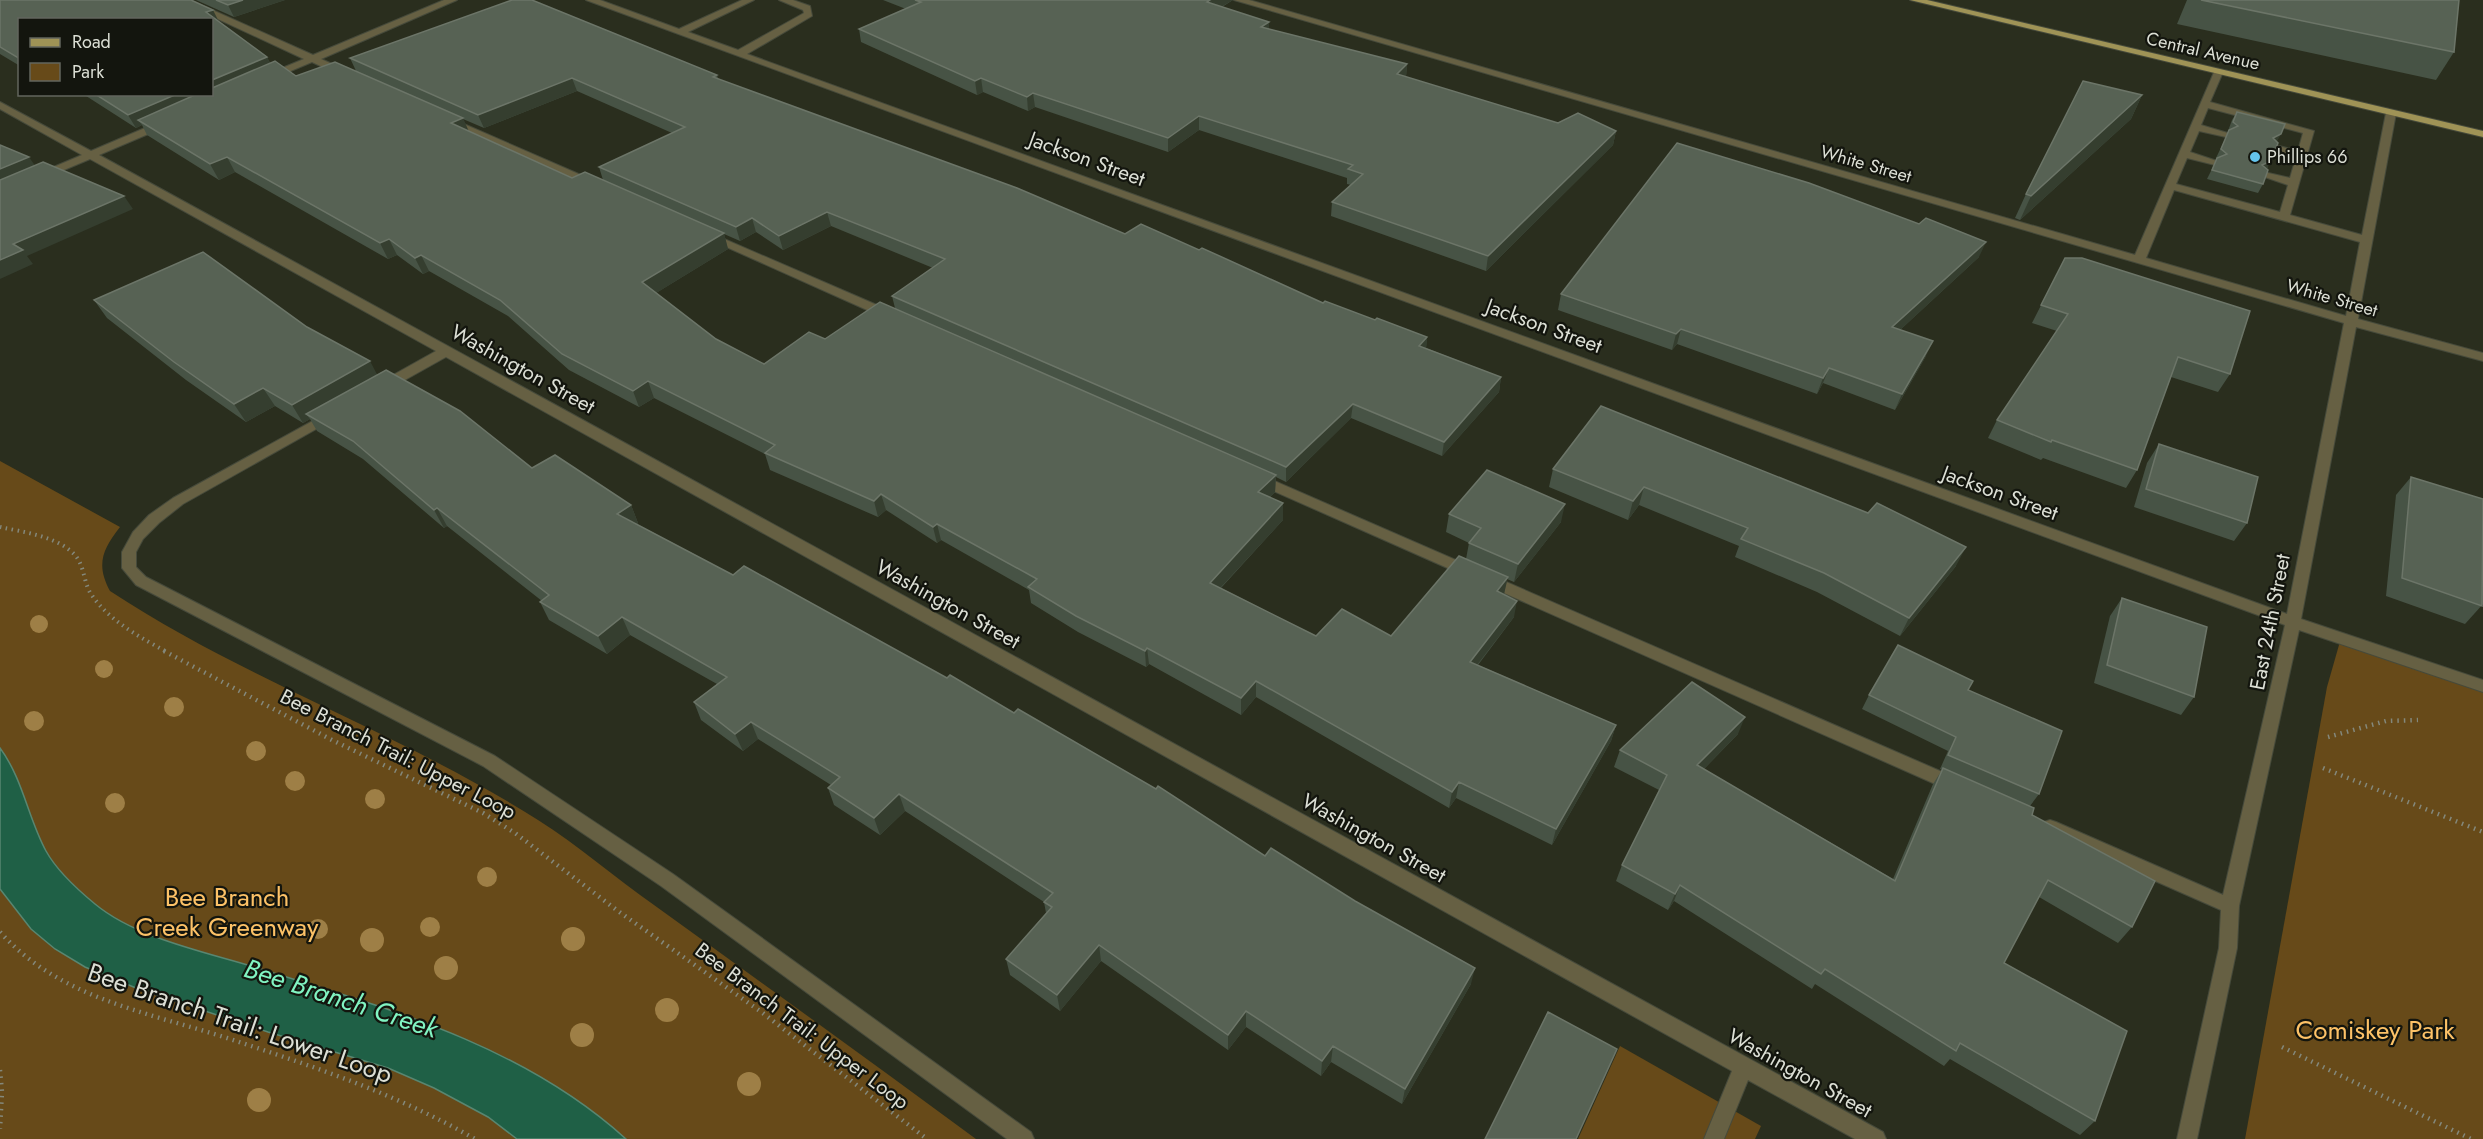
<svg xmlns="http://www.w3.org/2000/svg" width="2483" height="1139" font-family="Jost,sans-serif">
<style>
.green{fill:#674a19}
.water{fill:#1f6046;stroke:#588671;stroke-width:1.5}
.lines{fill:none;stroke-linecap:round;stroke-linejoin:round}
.minor-casing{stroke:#464a3b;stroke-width:2}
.major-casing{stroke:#464a3b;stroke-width:2}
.path-far1{stroke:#84887b;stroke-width:4;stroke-dasharray:1.5 4.5;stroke-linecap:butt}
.path{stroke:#84887b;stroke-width:4.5;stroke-dasharray:1.5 5;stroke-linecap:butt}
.minor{fill:#666043;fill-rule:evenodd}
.major{fill:#9f9356;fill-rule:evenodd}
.tree{fill:#9e7f46}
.wall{fill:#475345;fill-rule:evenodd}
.shaded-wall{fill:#353e2f}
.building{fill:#576254;stroke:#6c7568;stroke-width:1.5}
.poi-dot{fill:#65c5ee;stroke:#13150e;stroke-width:2}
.labels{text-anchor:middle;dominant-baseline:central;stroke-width:4.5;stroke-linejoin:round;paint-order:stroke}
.far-street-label{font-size:18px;fill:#dcdfd5;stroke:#13150e}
.far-poi-label{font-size:18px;fill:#dcdfd5;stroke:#13150e;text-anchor:start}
.street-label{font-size:21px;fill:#dcdfd5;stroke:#13150e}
.near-park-label{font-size:26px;fill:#fdc267;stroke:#13150e}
.near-street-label{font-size:26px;fill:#dcdfd5;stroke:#13150e}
.near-water-label{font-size:27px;font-style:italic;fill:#81f4c2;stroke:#13150e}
</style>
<rect width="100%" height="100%" fill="#2a2e1e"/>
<!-- green -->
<g class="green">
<path d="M 0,461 L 120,527 C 102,550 96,565 110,591 C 245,680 401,733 538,820 C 578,845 615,878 654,905 C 762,983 869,1060 976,1139 L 0,1139 Z"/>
<path d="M 2341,638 L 2483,686 L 2483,1139 L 2245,1139 L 2327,687 Z"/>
<path d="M 1620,1046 L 1761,1126 L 1755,1139 L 1578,1139 Z"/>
</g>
<!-- water -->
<path class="water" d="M 0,748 C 23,779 28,818 46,851 C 57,871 78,890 95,904 C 136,938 205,952 254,967 C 386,1008 521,1044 626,1139 L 517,1139 L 488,1117 L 434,1088 L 388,1068 L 268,1032 L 136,988 L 85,967 L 55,949 L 31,929 L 0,889 Z"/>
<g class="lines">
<defs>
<g id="minor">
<path d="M 177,0 L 190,0 L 313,55 L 444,0 L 457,0 L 321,59 L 350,72 L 350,76 L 342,76 L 312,62 L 267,81 L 262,78 L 263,76 L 304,59 Z"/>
<path d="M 586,0 L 600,0 L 679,29 L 742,0 L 754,0 L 688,32 L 738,50 L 804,13 L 803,10 L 779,0 L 793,0 L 810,6 L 812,16 L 747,54 L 2287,614 L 2344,323 L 1234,0 L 1249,0 L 2135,255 L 2215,70 L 2223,72 L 2210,102 L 2314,131 L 2290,215 L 2362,235 L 2386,113 L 2395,111 L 2396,113 L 2358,319 L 2483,353 L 2483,361 L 2356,327 L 2301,619 L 2483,680 L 2483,692 L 2299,630 L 2239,906 L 2237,948 L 2197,1139 L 2177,1139 L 2219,948 L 2221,910 L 2044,832 L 2041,827 L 2044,822 L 2050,820 L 2056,822 L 2223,895 L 2285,625 ZM 2208,108 L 2303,133 L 2298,151 L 2275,145 L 2270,148 L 2296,157 L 2290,178 L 2264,172 L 2259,175 L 2288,185 L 2280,212 L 2176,184 L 2187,158 L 2215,165 L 2220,162 L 2190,152 L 2199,131 L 2226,137 L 2231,134 L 2201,125 ZM 2174,190 L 2360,242 L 2346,316 L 2146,258 Z"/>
<path d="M 0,102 L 91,151 L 159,122 L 167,122 L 167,126 L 99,155 L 1883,1132 L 1886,1139 L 1855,1139 L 1748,1080 L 1724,1139 L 1704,1139 L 1732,1071 L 446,357 L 387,390 L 377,390 L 375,387 L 377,384 L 436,351 L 90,159 L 45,178 L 37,178 L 37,174 L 82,155 L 0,109 Z"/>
<path d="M 450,118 L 597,182 L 599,184 L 597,186 L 589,186 L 446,123 L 446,119 Z"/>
<path d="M 708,232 L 893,312 L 895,315 L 893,318 L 885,318 L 704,237 L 702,235 Z"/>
<path d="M 329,412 L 336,416 L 334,419 L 183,504 L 159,523 L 143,539 L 136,552 L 136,567 L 146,577 L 495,756 L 673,874 L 1031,1132 L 1034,1139 L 1007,1139 L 661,886 L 483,766 L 136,585 L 122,568 L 122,552 L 133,532 L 149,515 L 173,498 Z"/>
<path d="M 1256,473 L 1963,781 L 1966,786 L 1963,791 L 1957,793 L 1951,791 L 1251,481 L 1249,478 L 1251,475 Z"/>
</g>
<path id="major" d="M 1910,0 L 1927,0 L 2483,131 L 2483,137 Z"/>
</defs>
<!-- minor casing -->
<use href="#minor" class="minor-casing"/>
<!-- major casing -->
<use href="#major" class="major-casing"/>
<!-- path-far1 -->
<path class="path-far1" d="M 0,527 C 23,532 55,536 73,553 C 85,564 83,582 91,594 C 108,620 141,638 167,652"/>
<!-- path -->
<g class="path">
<path d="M 164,651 L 332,740 L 483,813 L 515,833 L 618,911 L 760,1011 L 927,1139"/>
<path d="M 2328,737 L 2386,721 L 2418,720"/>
<path d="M 2323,768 L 2483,832"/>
<path d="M 0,932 C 59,998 146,1012 227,1038 C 312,1066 397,1094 475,1139"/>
<path d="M 2282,1047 L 2471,1139"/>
<path d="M 0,1070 L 2,1092 L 0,1129"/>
</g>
<!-- minor -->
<use href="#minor" class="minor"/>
<!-- major -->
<use href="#major" class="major"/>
</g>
<!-- trees -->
<g class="tree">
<circle cx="39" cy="624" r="9"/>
<circle cx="104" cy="669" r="9"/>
<circle cx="174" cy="707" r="10"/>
<circle cx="34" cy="721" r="10"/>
<circle cx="256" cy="751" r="10"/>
<circle cx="295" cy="781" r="10"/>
<circle cx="375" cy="799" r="10"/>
<circle cx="115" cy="803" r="10"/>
<circle cx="487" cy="877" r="10"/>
<circle cx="430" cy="927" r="10"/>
<circle cx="318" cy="929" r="10"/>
<circle cx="573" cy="939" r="12"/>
<circle cx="372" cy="940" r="12"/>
<circle cx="446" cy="968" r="12"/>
<circle cx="667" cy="1010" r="12"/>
<circle cx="582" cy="1035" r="12"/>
<circle cx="749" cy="1084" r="12"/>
<circle cx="259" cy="1100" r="12"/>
</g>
<!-- wall -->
<g class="wall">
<path d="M 0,0 L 219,22 L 267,57 L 270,63 L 296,76 L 356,71 L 350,58 L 717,75 L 718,79 L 1125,234 L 1199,250 L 1323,303 L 1427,337 L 1426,348 L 1501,377 L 1499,392 L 1442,456 L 1351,418 L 1286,482 L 1276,477 L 1275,492 L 1270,497 L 1283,520 L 1221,588 L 1316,636 L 1391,636 L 1466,559 L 1469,543 L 1446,532 L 1449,514 L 1561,522 L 1514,582 L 1507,579 L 1504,594 L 1514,617 L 1478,665 L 1616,725 L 1611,741 L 1552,845 L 1456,798 L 1449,808 L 1256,697 L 1241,715 L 1149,664 L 1146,667 L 1078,632 L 1031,603 L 1029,590 L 941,540 L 937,543 L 886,510 L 878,517 L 770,470 L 765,454 L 654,398 L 639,407 L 569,370 L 508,316 L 429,271 L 423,274 L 397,255 L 388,259 L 235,172 L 219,180 L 147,135 L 142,125 L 136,128 L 83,94 L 212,94 L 20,20 L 20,66 L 0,54 ZM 577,91 L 672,133 L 599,167 L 603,180 L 572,178 L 468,131 L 463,119 L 484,128 ZM 831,226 L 933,268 L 892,296 L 895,308 L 825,339 L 764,364 L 716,339 L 656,293 L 728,249 L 724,234 L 740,241 L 756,232 L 783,250 Z"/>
<path d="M 196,0 L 285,0 L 234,17 Z"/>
<path d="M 883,0 L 1233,0 L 1222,7 L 1269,29 L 1407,64 L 1406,77 L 1558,123 L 1616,131 L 1613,145 L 1486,271 L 1331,216 L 1332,202 L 1351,185 L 1347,184 L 1347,178 L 1199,130 L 1168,152 L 1035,107 L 1028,111 L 983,92 L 977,95 L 861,42 L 859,29 L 906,9 Z"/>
<path d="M 2187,0 L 2459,0 L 2454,52 L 2436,80 L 2177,24 Z"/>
<path d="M 2142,95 L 2131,119 L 2020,220 L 2015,218 L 2026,194 Z"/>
<path d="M 2237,112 L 2277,142 L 2267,169 L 2263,184 L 2258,193 L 2207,179 L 2217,159 L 2216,158 L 2229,131 L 2228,131 L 2232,120 Z"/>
<path d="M 1979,257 L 1900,330 L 1926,356 L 1895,410 L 1823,383 L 1817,394 L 1677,344 L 1672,350 L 1558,310 L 1561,294 Z"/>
<path d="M 2065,258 L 2230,374 L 2218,392 L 2171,377 L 2137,470 L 2126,488 L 2043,458 L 2041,460 L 1988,438 L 1997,420 L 2057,331 L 2032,323 Z"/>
<path d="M 94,300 L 307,327 L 378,375 L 532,468 L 631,505 L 638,523 L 637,524 L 1265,856 L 1471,984 L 1402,1104 L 1331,1062 L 1321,1076 L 1246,1027 L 1228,1050 L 1101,961 L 1060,1011 L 1010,975 L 1006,959 L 1046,913 L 1044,902 L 905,811 L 880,835 L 834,805 L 828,788 L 831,785 L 758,739 L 743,751 L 701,720 L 694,702 L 717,684 L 630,635 L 607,654 L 549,620 L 540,602 L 542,601 L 447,526 L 444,528 L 363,459 L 317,431 L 310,419 L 303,423 L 275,406 L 246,422 L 186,380 L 107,318 Z"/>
<path d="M 1601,406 L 1956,566 L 1900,636 L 1817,592 L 1735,557 L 1739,546 L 1639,505 L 1628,520 L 1549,487 L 1553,469 Z"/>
<path d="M 2159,444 L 2247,523 L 2234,541 L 2134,507 L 2147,463 Z"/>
<path d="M 2411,477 L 2483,499 L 2483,604 L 2465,624 L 2386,596 L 2396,495 Z"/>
<path d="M 2122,598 L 2194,697 L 2181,715 L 2094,683 L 2110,616 Z"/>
<path d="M 1968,690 L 2039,794 L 2030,806 L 2032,815 L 2132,927 L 2118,943 L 2039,897 L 2004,963 L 2095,1121 L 2080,1135 L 1950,1059 L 1944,1066 L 1815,984 L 1812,989 L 1674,901 L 1668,910 L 1616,881 L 1622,865 L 1659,790 L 1614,767 L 1620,750 L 1738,734 L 1704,769 L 1893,879 L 1933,784 L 1942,770 L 1940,769 L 1948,751 L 1862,709 L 1869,695 Z"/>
</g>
<!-- shaded-wall -->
<g class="shaded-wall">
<path d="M 243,0 L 285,0 L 234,17 L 228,5 Z"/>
<path d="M 1210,0 L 1233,0 L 1207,15 L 1207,2 Z"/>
<path d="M 213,10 L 219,22 L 206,12 Z"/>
<path d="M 1269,22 L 1269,35 L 1261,27 Z"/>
<path d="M 267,57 L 273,69 L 145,124 L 138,120 L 142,125 L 136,128 L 128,115 L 177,94 L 212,94 L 212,80 Z"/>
<path d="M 1407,64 L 1406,78 L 1397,74 Z"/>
<path d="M 572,78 L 577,91 L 484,128 L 478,115 Z"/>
<path d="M 981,78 L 983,92 L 977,95 L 975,81 Z"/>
<path d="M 1033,93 L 1035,107 L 1028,111 L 1027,97 Z"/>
<path d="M 2142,95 L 2131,119 L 2020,220 L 2031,196 Z"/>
<path d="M 1199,116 L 1199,130 L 1168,152 L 1168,138 Z"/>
<path d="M 463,118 L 470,134 L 451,123 Z"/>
<path d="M 1616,131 L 1613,145 L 1486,271 L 1488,256 Z"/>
<path d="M 2281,134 L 2276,143 L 2273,138 Z"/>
<path d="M 29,157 L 38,170 L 0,187 L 0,169 Z"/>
<path d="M 227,157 L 235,172 L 219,180 L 210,164 Z"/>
<path d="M 2271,161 L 2266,170 L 2262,165 Z"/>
<path d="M 124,196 L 133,209 L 27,256 L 33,264 L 0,279 L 0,260 L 13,244 Z"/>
<path d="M 827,212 L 831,226 L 783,250 L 779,236 Z"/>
<path d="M 752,218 L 756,232 L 740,241 L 736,227 Z"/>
<path d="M 724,233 L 728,249 L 648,298 L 642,282 Z"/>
<path d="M 389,239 L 397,255 L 388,259 L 380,243 Z"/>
<path d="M 1986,242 L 1979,257 L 1886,343 L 1892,327 Z"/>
<path d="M 421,255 L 429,271 L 423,274 L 415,258 Z"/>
<path d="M 1681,329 L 1677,344 L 1672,350 L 1676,334 Z"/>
<path d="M 1427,337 L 1426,351 L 1419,346 Z"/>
<path d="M 1933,341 L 1926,356 L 1895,410 L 1902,394 Z"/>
<path d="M 370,361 L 380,380 L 306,414 L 310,419 L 303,423 L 292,405 Z"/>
<path d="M 1829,368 L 1823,383 L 1817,394 L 1823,378 Z"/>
<path d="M 1501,377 L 1499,392 L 1442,456 L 1444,442 Z"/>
<path d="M 648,381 L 654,398 L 639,407 L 633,391 Z"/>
<path d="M 263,388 L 275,406 L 246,422 L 234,404 Z"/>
<path d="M 1353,404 L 1351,418 L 1286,482 L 1286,467 Z"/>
<path d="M 1276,475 L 1275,492 L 1258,509 L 1258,492 Z"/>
<path d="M 1644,487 L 1639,505 L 1628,520 L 1633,501 Z"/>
<path d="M 881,494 L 886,510 L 878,517 L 874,501 Z"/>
<path d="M 1283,503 L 1283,520 L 1210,599 L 1210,583 Z"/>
<path d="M 1565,504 L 1561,522 L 1514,582 L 1518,564 Z"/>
<path d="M 631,505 L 638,523 L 625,532 L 617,514 Z"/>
<path d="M 437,508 L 447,526 L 444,528 L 434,510 Z"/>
<path d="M 937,524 L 941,540 L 937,543 L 933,527 Z"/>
<path d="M 1966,547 L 1956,566 L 1900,636 L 1909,618 Z"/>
<path d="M 1508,577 L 1504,594 L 1494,608 L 1497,591 Z"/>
<path d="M 1517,601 L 1514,617 L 1467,678 L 1470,662 Z"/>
<path d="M 622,617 L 630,635 L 607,654 L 598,636 Z"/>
<path d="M 1147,648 L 1149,664 L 1146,667 L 1145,651 Z"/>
<path d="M 1256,681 L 1256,697 L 1241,715 L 1241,698 Z"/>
<path d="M 1745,717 L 1738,734 L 1691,782 L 1697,765 Z"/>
<path d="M 751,722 L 758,739 L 743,751 L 735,734 Z"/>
<path d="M 1616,725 L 1611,741 L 1552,845 L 1556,829 Z"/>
<path d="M 1459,782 L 1456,798 L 1449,808 L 1452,792 Z"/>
<path d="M 899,794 L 905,811 L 880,835 L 874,818 Z"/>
<path d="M 1680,885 L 1674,901 L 1668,910 L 1675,894 Z"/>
<path d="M 1099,945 L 1101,961 L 1060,1011 L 1057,995 Z"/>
<path d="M 1475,968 L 1471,984 L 1402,1104 L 1405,1089 Z"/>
<path d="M 1246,1011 L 1246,1027 L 1228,1050 L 1228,1035 Z"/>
<path d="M 1333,1046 L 1331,1062 L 1321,1076 L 1322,1061 Z"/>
</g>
<!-- building -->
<g class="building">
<path d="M 0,0 L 191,0 L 213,10 L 206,12 L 267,57 L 212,80 L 212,20 L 20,20 L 20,59 L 0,47 Z"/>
<path d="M 216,0 L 243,0 L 228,5 Z"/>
<path d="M 512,0 L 532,0 L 717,75 L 713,77 L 1017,188 L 1125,234 L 1141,224 L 1199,250 L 1202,248 L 1323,303 L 1325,301 L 1375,320 L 1377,318 L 1427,337 L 1419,346 L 1501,377 L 1444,442 L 1353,404 L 1286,467 L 892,296 L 945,259 L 827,212 L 779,236 L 752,218 L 736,227 L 599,167 L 685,127 L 572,78 L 478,115 L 350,58 Z"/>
<path d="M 915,0 L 1210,0 L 1207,2 L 1269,22 L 1261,27 L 1407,64 L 1397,74 L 1558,123 L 1578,113 L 1616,131 L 1488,256 L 1332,202 L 1363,174 L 1348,169 L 1353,165 L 1199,116 L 1168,138 L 1033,93 L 1027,97 L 981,78 L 975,81 L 859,29 L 921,2 Z"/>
<path d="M 2201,0 L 2459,0 L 2454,52 Z"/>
<path d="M 275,61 L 296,76 L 335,62 L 463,118 L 451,123 L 572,178 L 585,172 L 724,233 L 642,282 L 716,339 L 764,364 L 809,332 L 825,339 L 880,302 L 1276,475 L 1258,492 L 1283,503 L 1210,583 L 1316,636 L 1342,609 L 1391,636 L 1459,556 L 1508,577 L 1497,591 L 1517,601 L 1470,662 L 1616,725 L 1556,829 L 1459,782 L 1452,792 L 1256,681 L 1241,698 L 1147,648 L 1145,651 L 1076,616 L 1028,587 L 1037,579 L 937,524 L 933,527 L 881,494 L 874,501 L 765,453 L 775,445 L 648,381 L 633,391 L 562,354 L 500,300 L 421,255 L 415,258 L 389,239 L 380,243 L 227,157 L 210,164 L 138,120 L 197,94 L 212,94 L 212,88 Z"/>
<path d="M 2083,81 L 2142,95 L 2031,196 L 2026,194 Z"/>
<path d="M 95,94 L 177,94 L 128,115 Z"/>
<path d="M 2237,112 L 2285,124 L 2281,134 L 2273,138 L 2278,143 L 2271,161 L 2262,165 L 2268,170 L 2263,184 L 2212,170 L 2217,158 L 2227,154 L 2221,149 L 2229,130 L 2238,126 L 2233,122 Z"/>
<path d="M 1677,143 L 1809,183 L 1919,224 L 1926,218 L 1986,242 L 1892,327 L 1933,341 L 1902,394 L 1829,368 L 1823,378 L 1681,329 L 1676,334 L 1561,294 Z"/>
<path d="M 0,145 L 29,157 L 0,169 Z"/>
<path d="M 43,162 L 124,196 L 13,244 L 23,250 L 0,260 L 0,180 Z"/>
<path d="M 203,252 L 307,327 L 370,361 L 292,405 L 263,388 L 234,404 L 174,362 L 94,300 Z"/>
<path d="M 2065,258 L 2082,258 L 2250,311 L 2230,374 L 2178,357 L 2137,470 L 2052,440 L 2051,442 L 1997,420 L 2068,314 L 2041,305 Z"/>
<path d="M 386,370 L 460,411 L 532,468 L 555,455 L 631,505 L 617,514 L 733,575 L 744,566 L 947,678 L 950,675 L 1014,713 L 1018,709 L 1156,789 L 1158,786 L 1265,856 L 1271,848 L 1355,901 L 1475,968 L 1405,1089 L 1333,1046 L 1322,1061 L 1246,1011 L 1228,1035 L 1099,945 L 1057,995 L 1006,959 L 1052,907 L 1044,902 L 1053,893 L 899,794 L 874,818 L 828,788 L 840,777 L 751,722 L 735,734 L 694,702 L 727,677 L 622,617 L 598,636 L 540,602 L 549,595 L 437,508 L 434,510 L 353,441 L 306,414 Z"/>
<path d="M 1601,406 L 1868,513 L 1877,503 L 1966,547 L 1909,618 L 1824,573 L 1741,539 L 1748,528 L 1644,487 L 1633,501 L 1553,469 Z"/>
<path d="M 2159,444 L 2258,477 L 2247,523 L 2146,489 Z"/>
<path d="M 1487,470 L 1565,504 L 1518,564 L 1469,543 L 1481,528 L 1449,514 Z"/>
<path d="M 2411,477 L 2483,499 L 2482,606 L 2402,578 Z"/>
<path d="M 2122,598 L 2207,627 L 2194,697 L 2107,665 Z"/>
<path d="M 1898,645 L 1973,681 L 1968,690 L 2062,731 L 2039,794 L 1948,755 L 1956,737 L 1869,695 Z"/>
<path d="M 1692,682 L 1745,717 L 1697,765 L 1895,881 L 1943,768 L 2034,808 L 2032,815 L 2155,881 L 2132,927 L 2048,880 L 2004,963 L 2127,1031 L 2095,1121 L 1960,1043 L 1956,1051 L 1825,969 L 1821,974 L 1680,885 L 1675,894 L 1622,865 L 1667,775 L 1620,750 Z"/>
<path d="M 1548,1012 L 1617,1049 L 1576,1139 L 1485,1139 Z"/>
</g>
<!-- markers -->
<circle class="poi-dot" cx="2255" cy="157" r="6"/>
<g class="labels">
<!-- far-street labels -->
<g class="far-street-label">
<text transform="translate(2203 51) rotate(13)">Central Avenue</text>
<text transform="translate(1866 164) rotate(16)">White Street</text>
<text transform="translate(2332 298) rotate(16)">White Street</text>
</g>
<!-- far-poi labels -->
<g class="far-poi-label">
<text x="2267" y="157">Phillips 66</text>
</g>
<!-- street labels -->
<g class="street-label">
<text transform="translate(1087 159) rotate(20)">Jackson Street</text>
<text transform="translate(1544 326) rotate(20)">Jackson Street</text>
<text transform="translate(523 369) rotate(29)">Washington Street</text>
<text transform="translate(2000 493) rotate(20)">Jackson Street</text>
<text transform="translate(948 604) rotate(29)">Washington Street</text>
<text transform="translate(2270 622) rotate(-79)">East 24th Street</text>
<text transform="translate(398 754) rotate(27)">Bee Branch Trail: Upper Loop</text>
<text transform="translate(1374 838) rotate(29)">Washington Street</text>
<text transform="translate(802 1026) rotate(37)">Bee Branch Trail: Upper Loop</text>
<text transform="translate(1800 1073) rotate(29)">Washington Street</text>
</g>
<!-- near-park labels -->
<g class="near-park-label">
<text x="227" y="897">Bee Branch<tspan x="227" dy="30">Creek Greenway</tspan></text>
<text x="2375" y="1030">Comiskey Park</text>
</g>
<!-- near-street labels -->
<g class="near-street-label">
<text transform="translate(240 1023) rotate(19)">Bee Branch Trail: Lower Loop</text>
</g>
<!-- near-water labels -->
<g class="near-water-label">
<text transform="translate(341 998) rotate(18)">Bee Branch Creek</text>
</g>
</g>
<!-- legend -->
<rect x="18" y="18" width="195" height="78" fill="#13150e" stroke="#63665e" stroke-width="1.5"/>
<rect x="30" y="38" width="30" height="9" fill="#9f9356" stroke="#63665e" stroke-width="1.5"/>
<text x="72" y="48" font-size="18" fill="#dcdfd5">Road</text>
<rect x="30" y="63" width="30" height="18" fill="#674a19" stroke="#63665e" stroke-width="1.5"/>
<text x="72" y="78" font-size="18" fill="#dcdfd5">Park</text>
</svg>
